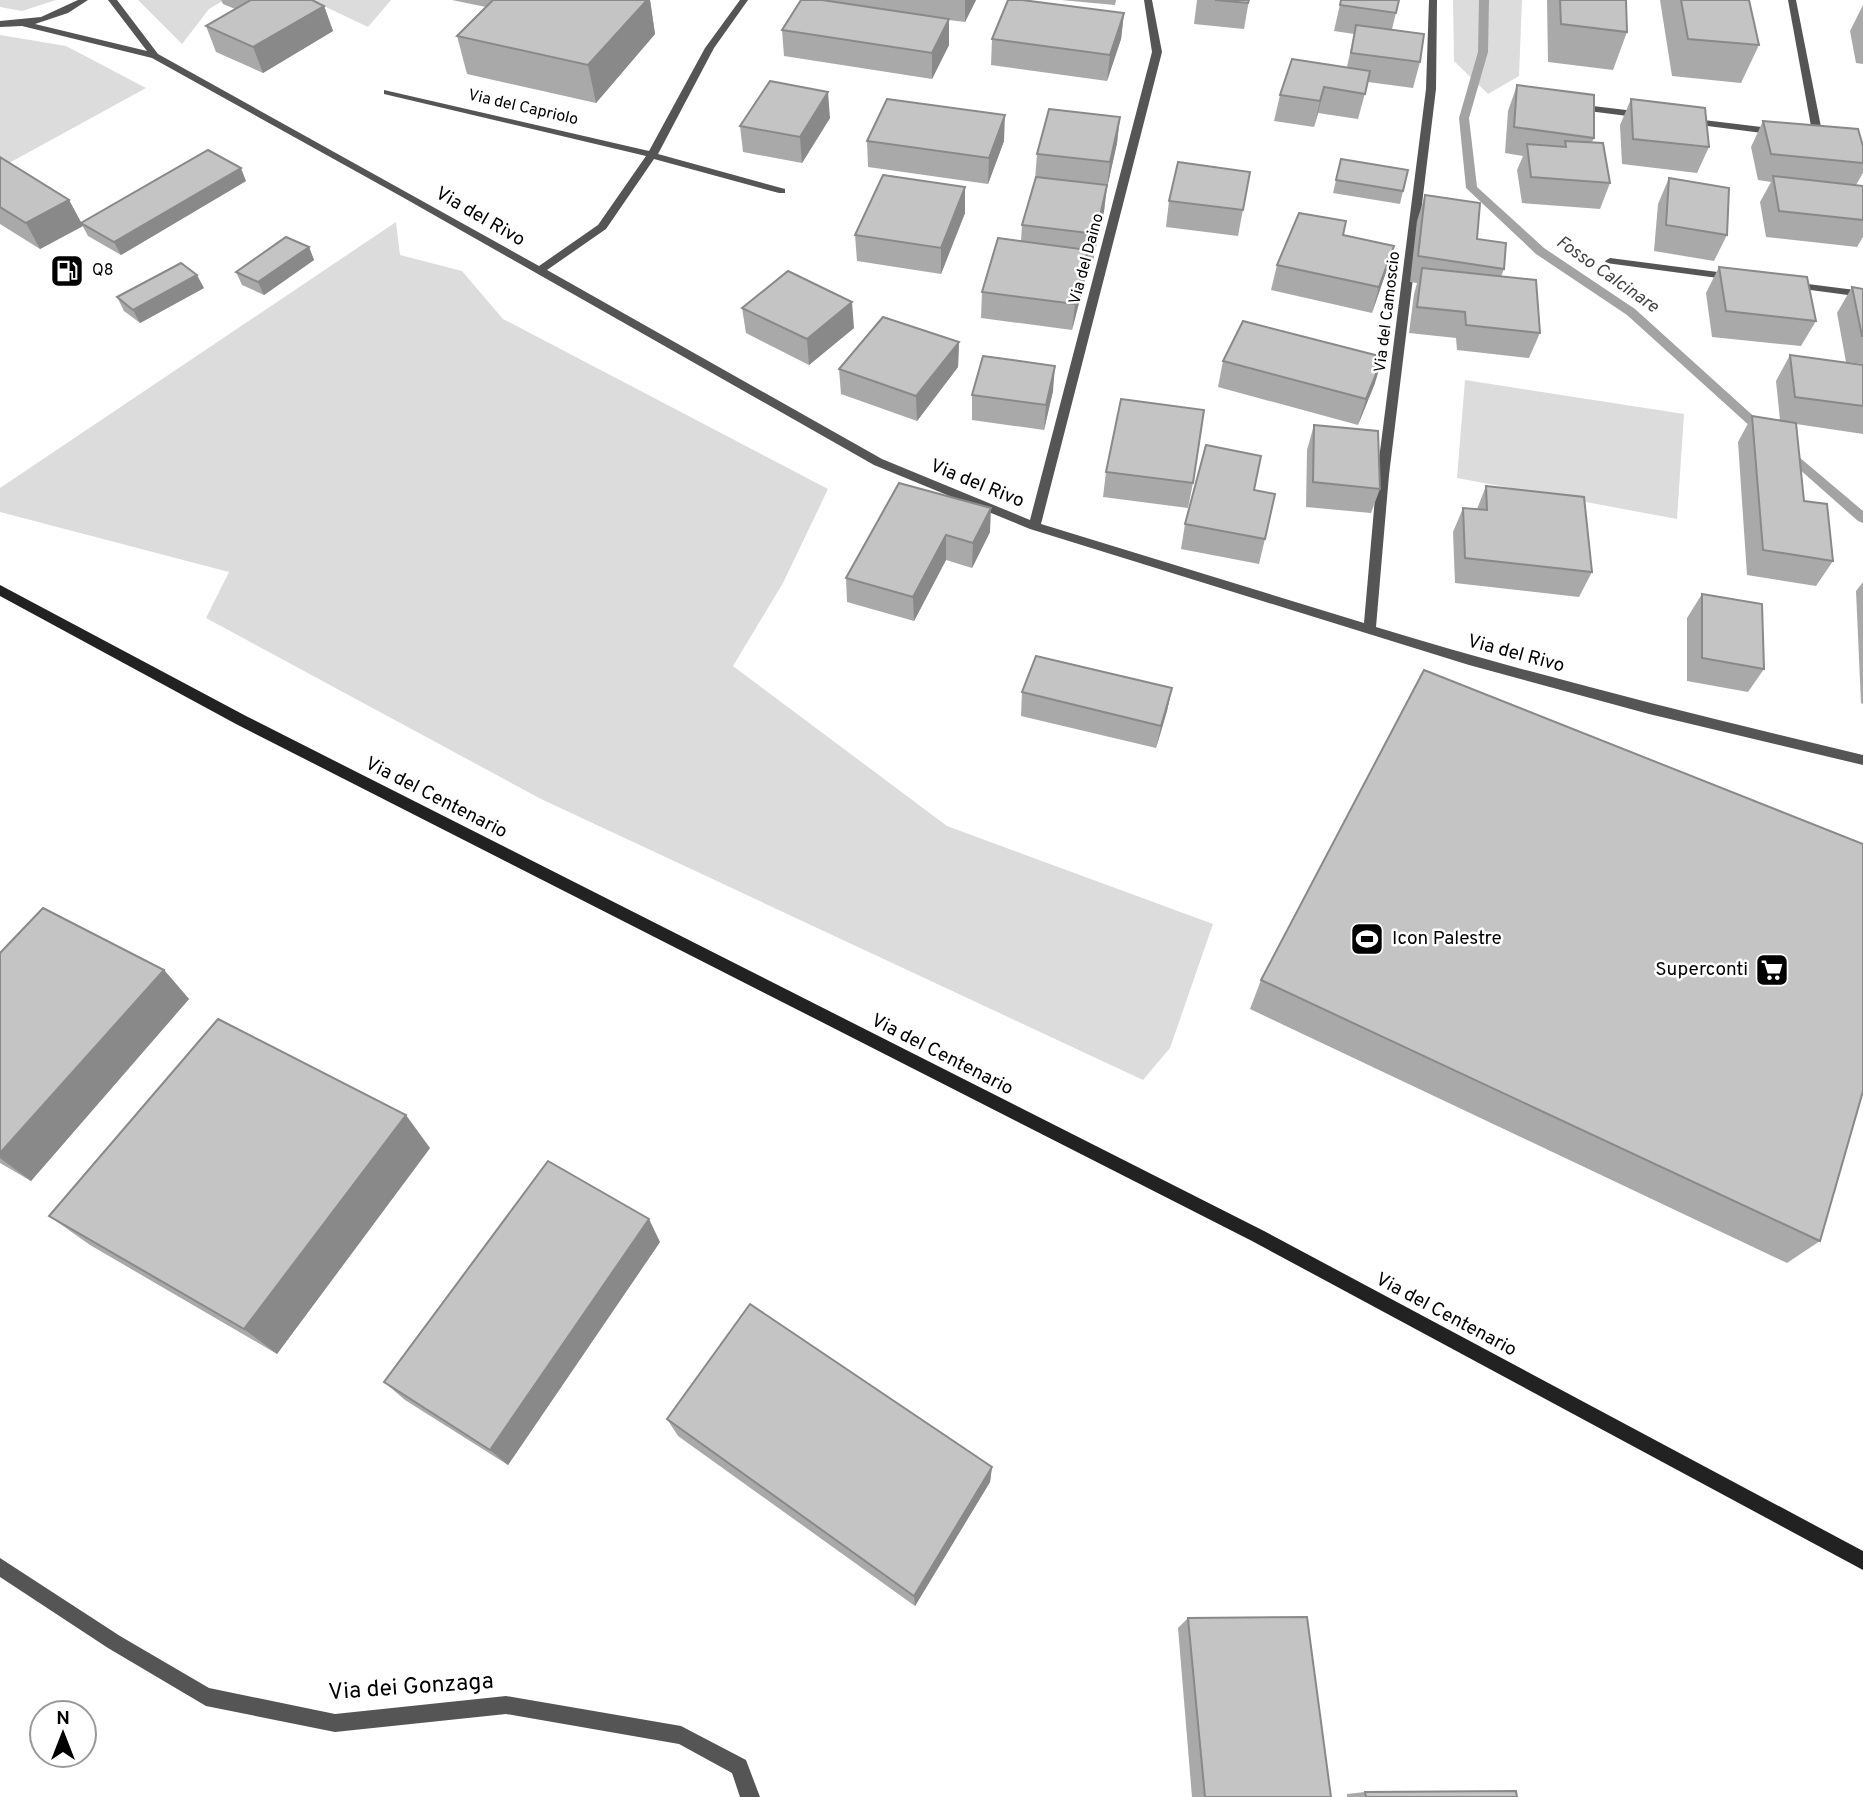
<svg xmlns="http://www.w3.org/2000/svg" width="1863" height="1797" font-family="Overpass,sans-serif">
<style>
.green{fill:#dcdcdc}
.lines{fill:none;stroke-linecap:round;stroke-linejoin:round}
.stream{fill:#a3a3a3;fill-rule:evenodd}
.street{fill:#555;fill-rule:evenodd}
.secondary{fill:#222;fill-rule:evenodd}
.wall{fill:#a9a9a9}
.shaded-wall{fill:#898989}
.building{fill:#c4c4c4;stroke:#898989;stroke-width:2}
.labels{text-anchor:middle;dominant-baseline:central;stroke-width:5;stroke-linejoin:round;paint-order:stroke}
.far-street-label{font-size:16px;fill:#000;stroke:#fff}
.far-poi-label{font-size:16px;fill:#000;stroke:#fff;text-anchor:start}
.far-water-label{font-size:18px;font-style:italic;fill:#444;stroke:#fff}
.street-label{font-size:19px;fill:#000;stroke:#fff}
.poi-label{font-size:19px;fill:#000;stroke:#fff;text-anchor:start}
.near-street-label{font-size:23px;fill:#000;stroke:#fff}
</style>
<rect width="100%" height="100%" fill="#fff"/>
<!-- green -->
<g class="green">
<path d="M 0,0 L 56,0 L 22,11 L 0,7 Z"/>
<path d="M 138,0 L 224,0 L 209,9 L 182,44 Z"/>
<path d="M 311,0 L 391,0 L 368,27 Z"/>
<path d="M 1453,0 L 1522,0 L 1519,76 L 1488,94 L 1454,61 Z"/>
<path d="M 0,35 L 66,46 L 146,88 L 0,168 Z"/>
<path d="M 396,222 L 400,255 L 462,271 L 503,319 L 828,489 L 783,583 L 733,666 L 947,826 L 1213,924 L 1170,1048 L 1143,1080 L 541,799 L 206,618 L 229,572 L 0,512 L 0,488 Z"/>
<path d="M 1465,380 L 1684,414 L 1677,519 L 1457,478 Z"/>
</g>
<g class="lines">
<!-- stream -->
<g class="stream">
<path d="M 1479,0 L 1489,0 L 1488,52 L 1469,118 L 1477,187 L 1544,248 L 1635,309 L 1770,431 L 1770,437 L 1762,437 L 1627,315 L 1536,254 L 1466,188 L 1459,118 L 1478,52 Z"/>
<path d="M 1786,446 L 1863,511 L 1863,523 L 1858,521 L 1781,453 L 1780,450 Z"/>
</g>
<!-- street -->
<g class="street">
<path d="M 78,0 L 88,0 L 68,13 L 35,24 L 147,51 L 108,0 L 117,0 L 158,54 L 539,266 L 598,225 L 646,156 L 384,94 L 384,90 L 649,151 L 705,48 L 740,0 L 748,0 L 714,48 L 658,154 L 785,189 L 785,193 L 779,193 L 654,159 L 606,229 L 547,270 L 882,459 L 1030,520 L 1152,52 L 1144,0 L 1152,0 L 1162,52 L 1041,524 L 1364,623 L 1377,475 L 1426,89 L 1429,0 L 1437,0 L 1436,89 L 1389,475 L 1376,627 C 1537,676 1700,716 1863,755 L 1863,765 L 1649,714 L 1469,665 L 1030,529 L 874,465 L 404,198 L 152,58 L 22,26 L 0,27 L 0,21 L 41,17 Z"/>
<path d="M 1788,0 L 1796,0 L 1823,137 L 1818,140 L 1813,137 Z"/>
<path d="M 1576,104 L 1643,112 L 1648,115 L 1643,118 L 1573,109 L 1573,105 Z"/>
<path d="M 1687,118 L 1778,129 L 1783,132 L 1778,135 L 1684,123 L 1682,121 Z"/>
<path d="M 1610,258 L 1733,274 L 1738,277 L 1733,280 L 1606,263 L 1605,261 Z"/>
<path d="M 1792,282 L 1863,291 L 1863,297 L 1788,287 L 1787,285 Z"/>
<path d="M 0,1558 L 120,1636 L 209,1688 L 335,1714 L 506,1696 L 681,1726 L 746,1760 L 760,1797 L 740,1797 L 732,1773 L 679,1744 L 506,1714 L 335,1732 L 206,1706 L 108,1648 L 0,1577 Z"/>
</g>
<!-- secondary -->
<path class="secondary" d="M 0,585 L 246,716 L 1264,1231 L 1863,1551 L 1863,1570 L 1252,1241 L 236,724 L 0,596 Z"/>
</g>
<!-- wall -->
<g class="wall">
<path d="M 221,0 L 312,0 L 324,6 L 333,31 L 263,73 L 216,52 L 206,26 L 235,9 L 223,4 Z"/>
<path d="M 452,0 L 650,0 L 655,34 L 596,103 L 467,74 L 457,36 L 486,7 Z"/>
<path d="M 801,0 L 976,0 L 965,22 L 949,20 L 949,45 L 932,79 L 784,56 L 782,30 Z"/>
<path d="M 1061,0 L 1116,0 L 1115,5 Z"/>
<path d="M 1197,0 L 1249,0 L 1244,29 L 1194,24 Z"/>
<path d="M 1341,0 L 1396,13 L 1392,29 L 1420,62 L 1413,88 L 1368,82 L 1358,119 L 1318,113 L 1314,127 L 1274,121 L 1280,95 L 1347,67 L 1354,34 L 1334,31 Z"/>
<path d="M 1547,0 L 1626,0 L 1627,32 L 1613,70 L 1548,62 Z"/>
<path d="M 1660,0 L 1749,0 L 1759,45 L 1741,83 L 1672,76 Z"/>
<path d="M 1863,5 L 1863,64 L 1856,63 L 1850,31 Z"/>
<path d="M 1124,13 L 1121,39 L 1107,81 L 991,65 L 992,39 Z"/>
<path d="M 1517,85 L 1594,138 L 1592,142 L 1610,183 L 1600,209 L 1522,203 L 1517,170 L 1523,156 L 1505,153 L 1508,111 Z"/>
<path d="M 1631,99 L 1709,147 L 1697,173 L 1622,164 L 1620,125 Z"/>
<path d="M 1120,117 L 1117,143 L 1107,188 L 1104,211 L 1093,260 L 1088,259 L 1086,276 L 1072,330 L 981,318 L 982,292 L 1021,241 L 1022,225 L 1035,179 L 1037,154 Z"/>
<path d="M 830,118 L 802,163 L 743,152 L 740,126 Z"/>
<path d="M 1763,121 L 1863,146 L 1863,173 L 1856,185 L 1863,186 L 1863,237 L 1857,247 L 1766,237 L 1760,202 L 1771,182 L 1758,180 L 1751,147 Z"/>
<path d="M 867,141 L 1004,141 L 988,184 L 868,167 Z"/>
<path d="M 0,157 L 69,200 L 83,226 L 40,249 L 0,224 Z"/>
<path d="M 1341,159 L 1403,191 L 1400,204 L 1333,193 Z"/>
<path d="M 1250,172 L 1238,236 L 1166,227 L 1169,201 Z"/>
<path d="M 1669,178 L 1727,235 L 1714,261 L 1654,251 L 1658,204 Z"/>
<path d="M 246,181 L 121,255 L 88,236 L 81,223 Z"/>
<path d="M 965,187 L 965,213 L 941,274 L 857,261 L 855,235 Z"/>
<path d="M 1425,195 L 1477,239 L 1504,269 L 1501,277 L 1540,333 L 1529,358 L 1457,350 L 1456,338 L 1409,333 L 1414,294 L 1417,283 L 1410,282 L 1417,221 Z"/>
<path d="M 1343,235 L 1386,272 L 1372,313 L 1271,290 L 1277,265 Z"/>
<path d="M 309,247 L 314,260 L 264,295 L 242,285 L 236,272 Z"/>
<path d="M 1719,267 L 1816,321 L 1801,346 L 1712,337 L 1706,293 Z"/>
<path d="M 1852,287 L 1863,289 L 1863,364 L 1846,362 L 1837,313 Z"/>
<path d="M 204,288 L 140,323 L 124,311 L 117,297 Z"/>
<path d="M 742,308 L 854,328 L 809,365 L 746,333 Z"/>
<path d="M 959,342 L 958,367 L 917,421 L 841,394 L 839,369 Z"/>
<path d="M 1790,355 L 1863,365 L 1863,434 L 1796,424 L 1804,501 L 1833,561 L 1816,586 L 1747,575 L 1738,442 L 1752,416 L 1780,420 L 1776,381 Z"/>
<path d="M 1223,361 L 1375,383 L 1358,425 L 1218,387 Z"/>
<path d="M 1053,391 L 1044,430 L 972,420 L 972,395 Z"/>
<path d="M 1314,425 L 1380,489 L 1371,513 L 1306,507 L 1307,450 Z"/>
<path d="M 1106,472 L 1193,483 L 1188,508 L 1103,497 Z"/>
<path d="M 899,483 L 990,532 L 972,568 L 946,560 L 914,621 L 847,602 L 846,578 Z"/>
<path d="M 1486,486 L 1592,572 L 1579,597 L 1455,583 L 1453,532 L 1463,508 L 1477,509 Z"/>
<path d="M 1254,490 L 1265,539 L 1259,564 L 1181,549 L 1185,524 Z"/>
<path d="M 1863,582 L 1863,704 L 1861,703 L 1856,591 Z"/>
<path d="M 1702,594 L 1764,669 L 1748,692 L 1687,681 L 1687,618 Z"/>
<path d="M 1172,688 L 1167,711 L 1156,748 L 1021,716 L 1022,692 Z"/>
<path d="M 0,953 L 164,970 L 189,999 L 31,1181 L 0,1163 Z"/>
<path d="M 1261,980 L 1820,1241 L 1787,1263 L 1250,1009 Z"/>
<path d="M 430,1148 L 277,1354 L 90,1245 L 49,1216 Z"/>
<path d="M 660,1242 L 508,1465 L 405,1400 L 384,1382 Z"/>
<path d="M 667,1419 L 992,1467 L 990,1482 L 915,1606 L 678,1436 Z"/>
<path d="M 1188,1618 L 1331,1797 L 1192,1797 L 1178,1628 Z"/>
<path d="M 1365,1792 L 1517,1797 L 1347,1797 L 1347,1794 Z"/>
</g>
<!-- shaded-wall -->
<g class="shaded-wall">
<path d="M 647,0 L 650,0 L 655,34 L 596,103 L 588,65 Z"/>
<path d="M 965,0 L 976,0 L 965,22 Z"/>
<path d="M 324,6 L 333,31 L 263,73 L 253,47 Z"/>
<path d="M 1124,13 L 1121,39 L 1107,81 L 1110,55 Z"/>
<path d="M 949,19 L 949,45 L 932,79 L 932,53 Z"/>
<path d="M 1324,87 L 1318,113 L 1314,127 L 1320,101 Z"/>
<path d="M 828,92 L 830,118 L 802,163 L 800,137 Z"/>
<path d="M 1005,115 L 1004,141 L 988,184 L 989,158 Z"/>
<path d="M 1120,117 L 1117,143 L 1107,188 L 1110,162 Z"/>
<path d="M 241,168 L 246,181 L 121,255 L 114,242 Z"/>
<path d="M 1107,185 L 1104,211 L 1093,260 L 1096,234 Z"/>
<path d="M 965,187 L 965,213 L 941,274 L 941,248 Z"/>
<path d="M 69,200 L 83,226 L 40,249 L 26,223 Z"/>
<path d="M 1394,246 L 1386,272 L 1372,313 L 1379,287 Z"/>
<path d="M 309,247 L 314,260 L 264,295 L 258,282 Z"/>
<path d="M 1088,250 L 1086,276 L 1072,330 L 1075,304 Z"/>
<path d="M 197,275 L 204,288 L 140,323 L 133,310 Z"/>
<path d="M 852,302 L 854,328 L 809,365 L 807,339 Z"/>
<path d="M 959,342 L 958,367 L 917,421 L 916,396 Z"/>
<path d="M 1383,357 L 1375,383 L 1358,425 L 1366,399 Z"/>
<path d="M 1055,366 L 1053,391 L 1044,430 L 1046,405 Z"/>
<path d="M 991,508 L 990,532 L 972,568 L 973,543 Z"/>
<path d="M 946,535 L 946,560 L 914,621 L 913,597 Z"/>
<path d="M 1172,688 L 1167,711 L 1156,748 L 1161,726 Z"/>
<path d="M 164,970 L 189,999 L 31,1181 L 0,1158 L 0,1153 Z"/>
<path d="M 406,1115 L 430,1148 L 277,1354 L 244,1329 Z"/>
<path d="M 649,1219 L 660,1242 L 508,1465 L 490,1450 Z"/>
<path d="M 992,1467 L 990,1482 L 915,1606 L 914,1596 Z"/>
</g>
<!-- building -->
<g class="building">
<path d="M 251,0 L 312,0 L 324,6 L 253,47 L 206,26 Z"/>
<path d="M 493,0 L 647,0 L 588,65 L 457,36 Z"/>
<path d="M 801,0 L 822,0 L 949,19 L 932,53 L 782,30 Z"/>
<path d="M 1008,0 L 1022,0 L 1124,13 L 1110,55 L 992,39 Z"/>
<path d="M 1215,0 L 1249,0 L 1248,3 Z"/>
<path d="M 1341,0 L 1399,0 L 1396,13 L 1340,5 Z"/>
<path d="M 1560,0 L 1626,0 L 1627,32 L 1561,24 Z"/>
<path d="M 1681,0 L 1749,0 L 1759,45 L 1688,39 Z"/>
<path d="M 1356,25 L 1424,34 L 1420,62 L 1351,53 Z"/>
<path d="M 1292,59 L 1370,71 L 1365,94 L 1324,87 L 1320,101 L 1280,95 Z"/>
<path d="M 770,81 L 828,92 L 800,137 L 740,126 Z"/>
<path d="M 1517,85 L 1594,95 L 1594,138 L 1514,127 Z"/>
<path d="M 887,99 L 1005,115 L 989,158 L 867,141 Z"/>
<path d="M 1631,99 L 1705,108 L 1709,147 L 1633,139 Z"/>
<path d="M 1049,109 L 1120,117 L 1110,162 L 1037,154 Z"/>
<path d="M 1763,121 L 1858,129 L 1863,146 L 1863,163 L 1771,154 Z"/>
<path d="M 1565,141 L 1603,143 L 1610,183 L 1531,177 L 1527,144 L 1566,147 Z"/>
<path d="M 208,150 L 241,168 L 114,242 L 81,223 Z"/>
<path d="M 0,157 L 69,200 L 26,223 L 0,207 Z"/>
<path d="M 1341,159 L 1408,170 L 1403,191 L 1336,180 Z"/>
<path d="M 1178,162 L 1250,172 L 1243,210 L 1169,201 Z"/>
<path d="M 883,175 L 965,187 L 941,248 L 855,235 Z"/>
<path d="M 1773,176 L 1863,186 L 1863,220 L 1779,211 Z"/>
<path d="M 1036,177 L 1107,185 L 1096,234 L 1022,225 Z"/>
<path d="M 1669,178 L 1729,188 L 1727,235 L 1666,225 Z"/>
<path d="M 1425,195 L 1480,203 L 1477,239 L 1506,243 L 1504,269 L 1418,256 Z"/>
<path d="M 1299,213 L 1346,221 L 1343,235 L 1394,246 L 1379,287 L 1277,265 Z"/>
<path d="M 286,237 L 309,247 L 258,282 L 236,272 Z"/>
<path d="M 998,238 L 1088,250 L 1075,304 L 982,292 Z"/>
<path d="M 181,263 L 197,275 L 133,310 L 117,297 Z"/>
<path d="M 1719,267 L 1807,277 L 1816,321 L 1726,311 Z"/>
<path d="M 1422,268 L 1536,280 L 1540,333 L 1466,325 L 1465,312 L 1417,307 Z"/>
<path d="M 788,271 L 852,302 L 807,339 L 742,308 Z"/>
<path d="M 1852,287 L 1863,289 L 1863,336 L 1862,336 Z"/>
<path d="M 883,317 L 959,342 L 916,396 L 839,369 Z"/>
<path d="M 1243,321 L 1383,357 L 1366,399 L 1223,361 Z"/>
<path d="M 1790,355 L 1863,365 L 1863,406 L 1795,397 Z"/>
<path d="M 983,356 L 1055,366 L 1046,405 L 972,395 Z"/>
<path d="M 1121,399 L 1204,410 L 1193,483 L 1106,472 Z"/>
<path d="M 1752,416 L 1796,423 L 1804,501 L 1827,504 L 1833,561 L 1763,550 Z"/>
<path d="M 1314,425 L 1378,431 L 1380,489 L 1313,482 Z"/>
<path d="M 1206,445 L 1261,456 L 1254,490 L 1275,494 L 1265,539 L 1185,524 Z"/>
<path d="M 899,483 L 991,508 L 973,543 L 946,535 L 913,597 L 846,578 Z"/>
<path d="M 1486,486 L 1584,497 L 1592,572 L 1465,558 L 1463,508 L 1487,510 Z"/>
<path d="M 1702,594 L 1762,604 L 1764,669 L 1702,658 Z"/>
<path d="M 1036,656 L 1172,688 L 1161,726 L 1022,692 Z"/>
<path d="M 1424,670 L 1863,844 L 1863,1091 L 1820,1241 L 1261,980 Z"/>
<path d="M 43,908 L 164,970 L 0,1153 L 0,953 Z"/>
<path d="M 218,1019 L 406,1115 L 244,1329 L 49,1216 Z"/>
<path d="M 548,1161 L 649,1219 L 490,1450 L 384,1382 Z"/>
<path d="M 750,1304 L 992,1467 L 914,1596 L 667,1419 Z"/>
<path d="M 1307,1617 L 1331,1797 L 1205,1797 L 1188,1618 Z"/>
<path d="M 1516,1791 L 1517,1797 L 1366,1797 L 1365,1792 Z"/>
</g>
<!-- icons -->
<defs>
<symbol id="fuel-square" viewBox="-11 -11 22 22"><rect x="-9" y="-9" width="18" height="18" rx="4" fill="#000" stroke="#fff"/><path d="M-5.5-6h7V0h2V4h1.3V-2.5L3-4.5l.8-.8L6-3V5H2.5V1h-1V6h-7ZM-4.2-4.7v3.2H.2V-4.7Z" fill="#fff"/></symbol>
<symbol id="stadium-square" viewBox="-11 -11 22 22"><rect x="-9" y="-9" width="18" height="18" rx="4" fill="#000" stroke="#fff"/><path d="M0-5a6.5 5 0 1 0 0 10a6.5 5 0 1 0 0-10ZM-3.5-1.8h7v3.6h-7Z" fill="#fff"/></symbol>
<symbol id="supermarket-square" viewBox="-11 -11 22 22"><rect x="-9" y="-9" width="18" height="18" rx="4" fill="#000" stroke="#fff"/><path d="M-6-5.5h2.5l.6 2H6L4.5 2H-2.5L-4.4-4H-6ZM-1.5 3.2a1.3 1.3 0 1 0 .1 0ZM3 3.2a1.3 1.3 0 1 0 .1 0Z" fill="#fff"/></symbol>
</defs>
<g fill-rule="evenodd">
<use href="#fuel-square" x="48" y="252" width="38" height="38"/>
<use href="#stadium-square" x="1348" y="920" width="38" height="38"/>
<use href="#supermarket-square" x="1753" y="951" width="38" height="38"/>
</g>
<g class="labels">
<!-- far-street labels -->
<g class="far-street-label">
<text transform="translate(523 108) rotate(13)">Via del Capriolo</text>
<text transform="translate(1087 259) rotate(-75)">Via del Daino</text>
<text transform="translate(1388 312) rotate(-83)">Via del Camoscio</text>
</g>
<!-- far-poi labels -->
<g class="far-poi-label">
<text x="92" y="271">Q8</text>
</g>
<!-- far-water labels -->
<g class="far-water-label">
<text transform="translate(1607 275) rotate(35)">Fosso Calcinare</text>
</g>
<!-- street labels -->
<g class="street-label">
<text transform="translate(480 217) rotate(30)">Via del Rivo</text>
<text transform="translate(977 484) rotate(22)">Via del Rivo</text>
<text transform="translate(1516 654) rotate(15)">Via del Rivo</text>
<text transform="translate(436 798) rotate(27)">Via del Centenario</text>
<text transform="translate(942 1055) rotate(27)">Via del Centenario</text>
<text transform="translate(1446 1315) rotate(28)">Via del Centenario</text>
</g>
<!-- poi labels -->
<g class="poi-label">
<text x="1392" y="939">Icon Palestre</text>
<text x="1748" y="970" text-anchor="end">Superconti</text>
</g>
<!-- near-street labels -->
<g class="near-street-label">
<text transform="translate(411 1688) rotate(-4)">Via dei Gonzaga</text>
</g>
</g>
<!-- north arrow -->
<g transform="translate(63 1734)"><circle r="33" fill="#ffffff" stroke="#999999" stroke-width="2"/>
<path d="M0-5L12 26L0 18L-12 26Z" fill="#000000"/>
<text y="-10" font-size="19" font-weight="bold" text-anchor="middle" fill="#000000">N</text>
</g>
</svg>
